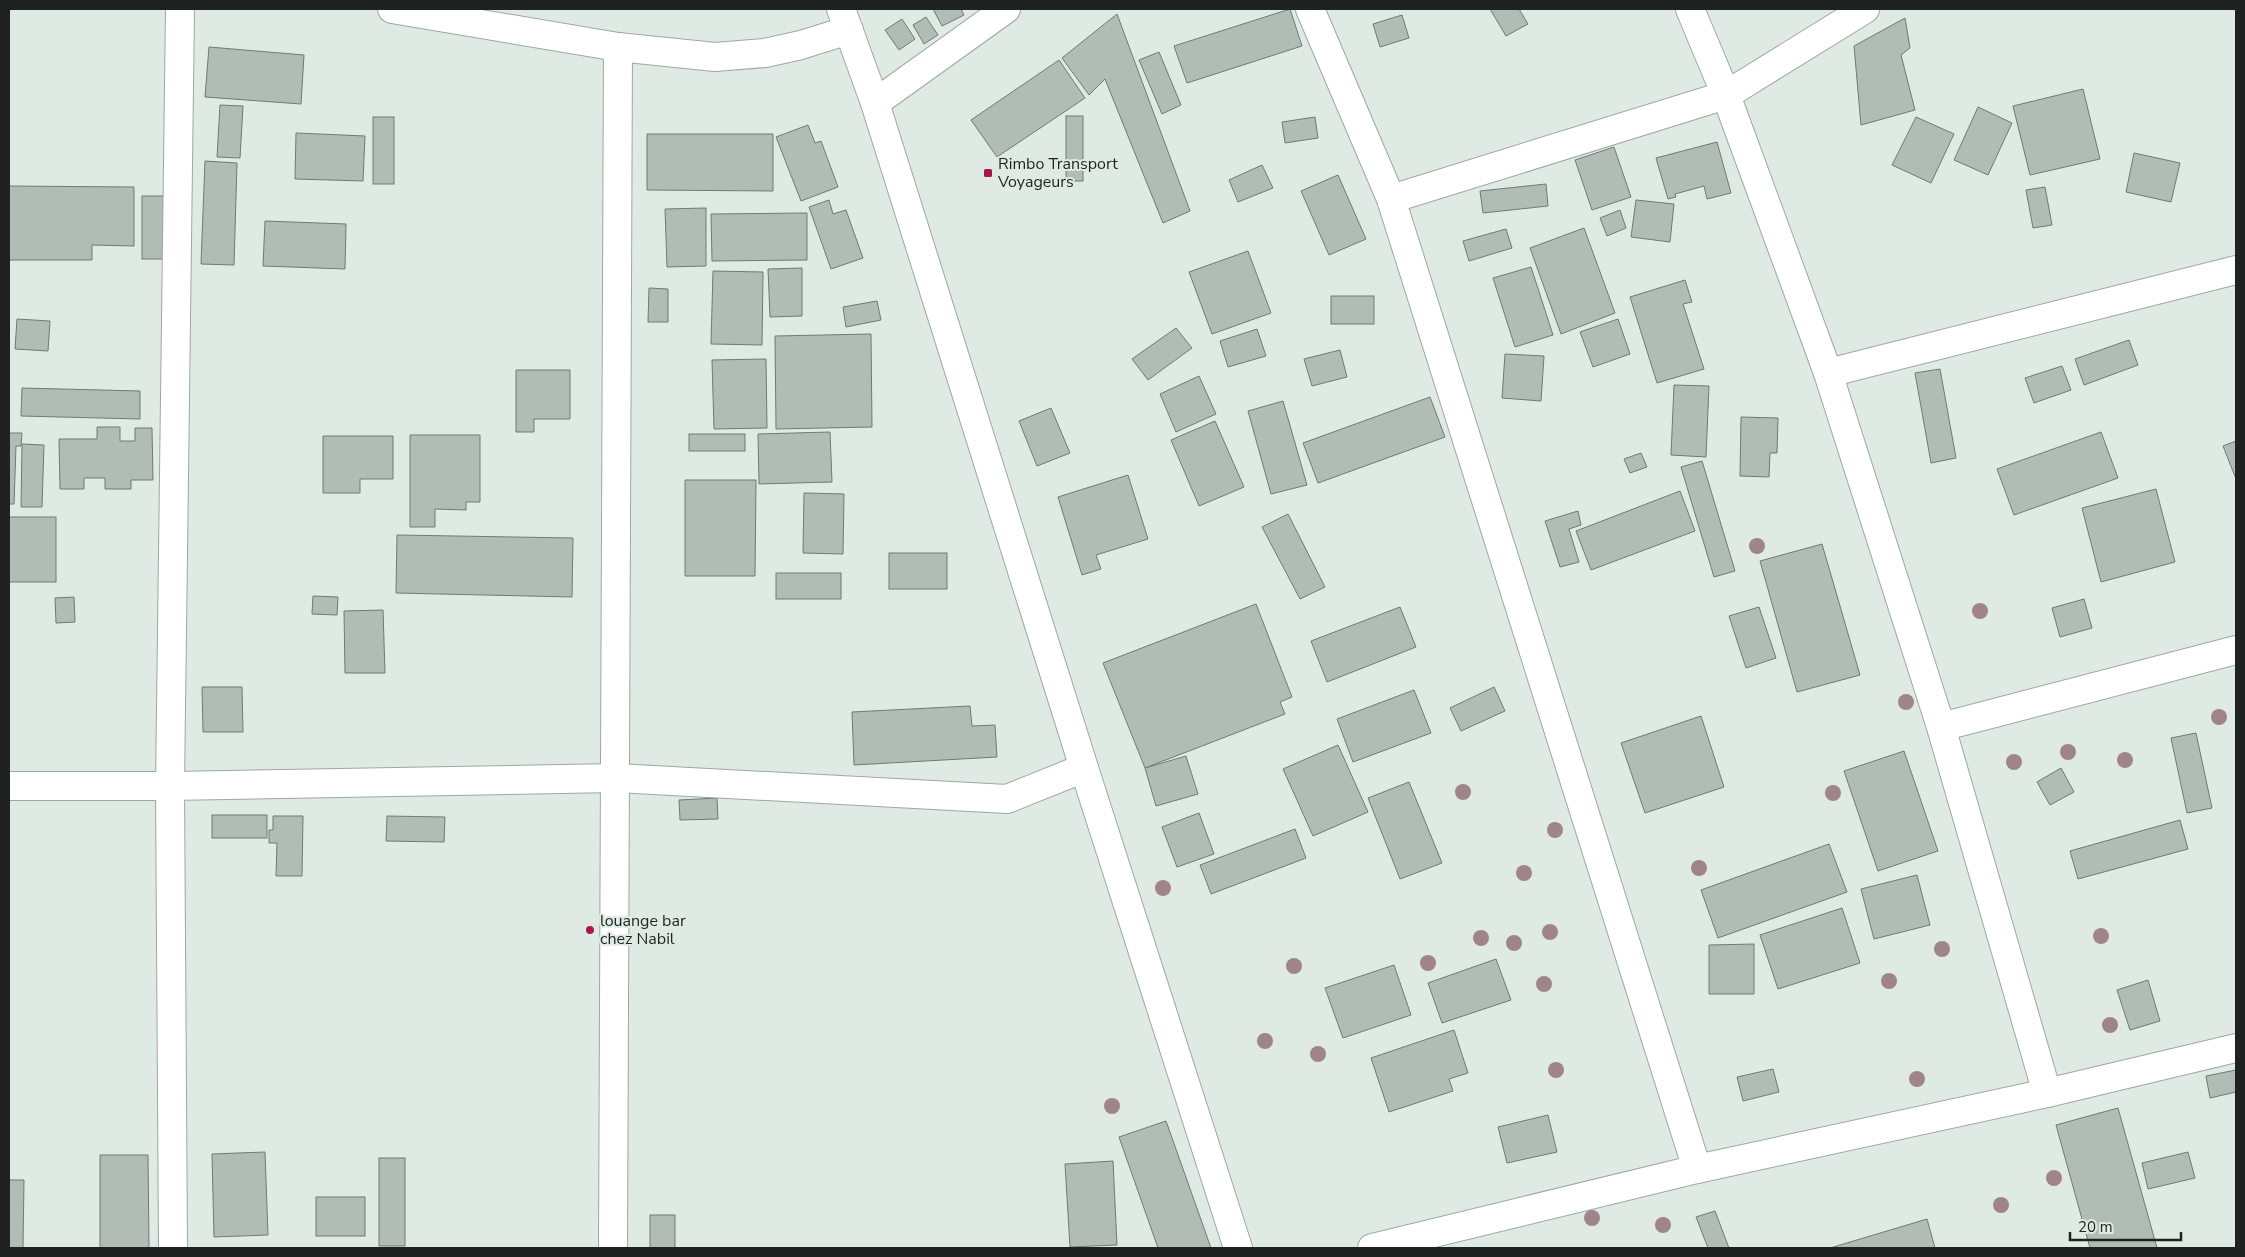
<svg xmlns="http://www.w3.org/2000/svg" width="2245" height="1257" font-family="'Nunito Sans',sans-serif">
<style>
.building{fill:#b2bcb7;stroke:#707a75}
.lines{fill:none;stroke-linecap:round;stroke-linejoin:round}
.minor-casing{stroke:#9ea8a3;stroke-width:30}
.minor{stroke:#fff;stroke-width:28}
.tree{fill:#9f8589}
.poi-dot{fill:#aa164a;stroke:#dfeae4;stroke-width:2}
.labels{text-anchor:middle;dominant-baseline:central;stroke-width:4;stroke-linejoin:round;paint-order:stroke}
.poi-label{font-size:16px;fill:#1e2220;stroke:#dfeae4;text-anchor:start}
</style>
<rect width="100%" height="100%" fill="#dfeae4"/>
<!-- building -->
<g class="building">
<path d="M 933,9 L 961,9 L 964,15 L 942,26 Z"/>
<path d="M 1290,9 L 1302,46 L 1187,83 L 1174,46 Z"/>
<path d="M 1490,9 L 1519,9 L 1528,24 L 1506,36 Z"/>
<path d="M 1117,14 L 1190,211 L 1163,223 L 1105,79 L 1089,95 L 1062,58 Z"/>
<path d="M 1402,15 L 1409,38 L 1380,47 L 1373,24 Z"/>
<path d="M 926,17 L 938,35 L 924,44 L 913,25 Z"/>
<path d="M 1905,18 L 1910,48 L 1901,55 L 1915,110 L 1861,125 L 1854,46 Z"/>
<path d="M 902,19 L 915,39 L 899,50 L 885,30 Z"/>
<path d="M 209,47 L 304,55 L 301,104 L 205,97 Z"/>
<path d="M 1159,52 L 1181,105 L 1162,114 L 1139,60 Z"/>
<path d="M 1059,60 L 1085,98 L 997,157 L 971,120 Z"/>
<path d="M 2083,89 L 2100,159 L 2030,175 L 2013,106 Z"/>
<path d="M 220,105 L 243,106 L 240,158 L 217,157 Z"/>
<path d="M 1978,107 L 2012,123 L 1988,175 L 1954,160 Z"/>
<rect x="1066" y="116" width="17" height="65"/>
<rect x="373" y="117" width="21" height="67"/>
<path d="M 1315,117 L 1318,138 L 1285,143 L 1282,122 Z"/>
<path d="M 1916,117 L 1954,134 L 1931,183 L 1892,165 Z"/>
<path d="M 808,125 L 815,143 L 821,141 L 838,187 L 801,201 L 776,137 Z"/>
<path d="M 296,133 L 365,136 L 363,181 L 295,179 Z"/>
<path d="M 647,134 L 773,134 L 773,191 L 647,190 Z"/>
<path d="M 1717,142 L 1731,193 L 1707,199 L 1704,186 L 1675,194 L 1676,197 L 1668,199 L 1656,158 Z"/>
<path d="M 1614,147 L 1631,197 L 1592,210 L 1575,160 Z"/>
<path d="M 2134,153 L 2180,163 L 2171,202 L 2126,192 Z"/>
<path d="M 205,161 L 237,163 L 234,265 L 201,264 Z"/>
<path d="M 1262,165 L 1273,188 L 1238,202 L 1229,180 Z"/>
<path d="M 1338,175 L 1366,239 L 1329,255 L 1301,191 Z"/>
<path d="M 1546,184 L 1548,206 L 1483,213 L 1480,191 Z"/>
<path d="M 9,186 L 134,187 L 134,246 L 92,245 L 92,260 L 9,260 Z"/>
<path d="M 2045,187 L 2052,225 L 2033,228 L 2026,190 Z"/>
<rect x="142" y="196" width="22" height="63"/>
<path d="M 829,200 L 833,214 L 846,210 L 863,258 L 831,269 L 809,207 Z"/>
<path d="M 1636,200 L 1674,204 L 1670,242 L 1631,237 Z"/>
<path d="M 706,208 L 706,266 L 667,267 L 665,209 Z"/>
<path d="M 1620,210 L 1626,228 L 1607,236 L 1600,218 Z"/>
<path d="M 807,213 L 807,260 L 712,261 L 711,214 Z"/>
<path d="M 265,221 L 346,224 L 345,269 L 263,266 Z"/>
<path d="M 1584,228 L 1615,313 L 1561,334 L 1530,248 Z"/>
<path d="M 1506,229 L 1512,248 L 1469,261 L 1463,241 Z"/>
<path d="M 1248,251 L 1271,313 L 1212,334 L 1189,272 Z"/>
<path d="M 1531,267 L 1553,335 L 1515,347 L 1493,278 Z"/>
<path d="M 802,268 L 802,316 L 770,317 L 768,269 Z"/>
<path d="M 713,271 L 763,272 L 762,345 L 711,344 Z"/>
<path d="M 1685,280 L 1692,302 L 1683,304 L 1704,369 L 1657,383 L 1630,297 Z"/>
<path d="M 649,288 L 668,289 L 668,322 L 648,322 Z"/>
<rect x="1331" y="296" width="43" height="28"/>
<path d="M 877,301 L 881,320 L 846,327 L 843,307 Z"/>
<path d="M 17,319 L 50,321 L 48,351 L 15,349 Z"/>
<path d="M 1618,319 L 1630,354 L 1593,367 L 1580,332 Z"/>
<path d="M 1176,328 L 1192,348 L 1148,380 L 1132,359 Z"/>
<path d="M 1257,329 L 1266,356 L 1228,367 L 1220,341 Z"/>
<path d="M 871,334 L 872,427 L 776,429 L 775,336 Z"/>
<path d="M 2129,340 L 2138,365 L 2084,385 L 2075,359 Z"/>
<path d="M 1340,350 L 1347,377 L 1312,386 L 1304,359 Z"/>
<path d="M 1505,354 L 1544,356 L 1541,401 L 1502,398 Z"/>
<path d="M 766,359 L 767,428 L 714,429 L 712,360 Z"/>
<path d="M 2062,366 L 2071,390 L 2034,403 L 2025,378 Z"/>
<path d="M 1940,369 L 1956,458 L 1931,463 L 1915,373 Z"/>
<path d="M 516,370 L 570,370 L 570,419 L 534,419 L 534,432 L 516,432 Z"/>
<path d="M 1199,376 L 1216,414 L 1176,432 L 1160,394 Z"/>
<path d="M 1674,385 L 1709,386 L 1706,457 L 1671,455 Z"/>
<path d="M 22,388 L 140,391 L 140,419 L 21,416 Z"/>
<path d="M 1430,397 L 1445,437 L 1318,483 L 1303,443 Z"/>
<path d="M 1283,401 L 1307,485 L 1271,494 L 1248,411 Z"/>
<path d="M 1051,408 L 1070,453 L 1037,466 L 1019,421 Z"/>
<path d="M 1741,417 L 1778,418 L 1777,453 L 1770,453 L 1769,477 L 1740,476 Z"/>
<path d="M 1215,421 L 1244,487 L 1199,506 L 1171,440 Z"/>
<path d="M 97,427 L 120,427 L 120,441 L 135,441 L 135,428 L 152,428 L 153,480 L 131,480 L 131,489 L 105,489 L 105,478 L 84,478 L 84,489 L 60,489 L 59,439 L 97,439 Z"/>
<path d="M 830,432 L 832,482 L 759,484 L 758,434 Z"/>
<path d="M 2101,432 L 2118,478 L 2014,515 L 1997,469 Z"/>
<path d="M 9,433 L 22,433 L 21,446 L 16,446 L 14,504 L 9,504 Z"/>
<rect x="689" y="434" width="56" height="17"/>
<path d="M 410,435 L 480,435 L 480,502 L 466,502 L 466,510 L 435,509 L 435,527 L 410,527 Z"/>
<path d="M 323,436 L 393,436 L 393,479 L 360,479 L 360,493 L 323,493 Z"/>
<path d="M 2236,441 L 2236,479 L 2223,446 Z"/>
<path d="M 22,444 L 44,445 L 42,507 L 21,507 Z"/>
<path d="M 1641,453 L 1647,467 L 1630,473 L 1624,459 Z"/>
<path d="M 1702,461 L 1735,571 L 1714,577 L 1681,467 Z"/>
<path d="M 1128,475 L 1148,539 L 1096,555 L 1101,569 L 1082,575 L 1058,497 Z"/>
<path d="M 685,480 L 756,480 L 755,576 L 685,576 Z"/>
<path d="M 2156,489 L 2175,562 L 2101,582 L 2082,508 Z"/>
<path d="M 1680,491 L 1695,531 L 1591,570 L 1576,531 Z"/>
<path d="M 804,493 L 844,494 L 843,554 L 803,553 Z"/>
<path d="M 1578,511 L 1581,525 L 1569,529 L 1579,562 L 1560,567 L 1545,521 Z"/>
<path d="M 1288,514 L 1325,587 L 1300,599 L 1262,527 Z"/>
<rect x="9" y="517" width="47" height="65"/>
<path d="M 397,535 L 573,538 L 572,597 L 396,593 Z"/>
<path d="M 1822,544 L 1860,675 L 1797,692 L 1760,561 Z"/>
<rect x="889" y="553" width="58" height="36"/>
<rect x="776" y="573" width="65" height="26"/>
<path d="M 313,596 L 338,597 L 337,615 L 312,614 Z"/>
<path d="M 74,597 L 75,622 L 56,623 L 55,598 Z"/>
<path d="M 2084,599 L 2092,628 L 2060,637 L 2052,608 Z"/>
<path d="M 1256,604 L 1292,697 L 1280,702 L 1285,714 L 1145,768 L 1103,663 Z"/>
<path d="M 1400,607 L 1416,647 L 1327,682 L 1311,641 Z"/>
<path d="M 1759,607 L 1776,658 L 1746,668 L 1729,616 Z"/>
<path d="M 383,610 L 385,673 L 345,673 L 344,611 Z"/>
<path d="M 202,687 L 242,687 L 243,732 L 203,732 Z"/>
<path d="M 1494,687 L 1505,711 L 1461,731 L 1450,708 Z"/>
<path d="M 1414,690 L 1431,733 L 1353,762 L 1337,719 Z"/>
<path d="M 970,706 L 972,726 L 995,725 L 997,757 L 854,765 L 852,712 Z"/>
<path d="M 1701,716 L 1724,787 L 1645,813 L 1621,743 Z"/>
<path d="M 2196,733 L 2212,808 L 2187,813 L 2171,738 Z"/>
<path d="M 1338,745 L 1368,812 L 1313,836 L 1283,769 Z"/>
<path d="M 1904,751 L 1938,851 L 1878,871 L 1844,771 Z"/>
<path d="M 1186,756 L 1198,794 L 1156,806 L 1145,768 Z"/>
<path d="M 2061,768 L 2074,792 L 2050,805 L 2037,782 Z"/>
<path d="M 1409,782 L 1442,863 L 1400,879 L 1368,798 Z"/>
<path d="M 717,798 L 718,819 L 680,820 L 679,800 Z"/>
<path d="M 1199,813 L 1214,854 L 1177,867 L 1162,827 Z"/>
<rect x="212" y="815" width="55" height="23"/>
<path d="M 273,816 L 303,816 L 302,876 L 276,876 L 277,843 L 269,843 L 269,830 L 273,830 Z"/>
<path d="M 387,816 L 445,817 L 444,842 L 386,841 Z"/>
<path d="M 2180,820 L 2188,849 L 2078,879 L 2070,851 Z"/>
<path d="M 1295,829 L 1306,858 L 1211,894 L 1200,865 Z"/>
<path d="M 1829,844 L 1847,892 L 1718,938 L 1701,890 Z"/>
<path d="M 1917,875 L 1930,925 L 1874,939 L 1861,889 Z"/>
<path d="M 1842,908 L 1860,963 L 1778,989 L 1760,935 Z"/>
<path d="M 1754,944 L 1754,994 L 1709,994 L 1709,945 Z"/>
<path d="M 1496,959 L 1511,1000 L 1442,1023 L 1428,983 Z"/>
<path d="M 1394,965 L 1411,1015 L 1343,1038 L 1325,988 Z"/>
<path d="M 2148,980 L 2160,1021 L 2130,1030 L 2117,990 Z"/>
<path d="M 1454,1030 L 1468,1073 L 1449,1079 L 1453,1091 L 1389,1112 L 1371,1058 Z"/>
<path d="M 1773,1069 L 1779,1092 L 1743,1101 L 1737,1077 Z"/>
<path d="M 2236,1070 L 2236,1092 L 2210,1098 L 2206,1076 Z"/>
<path d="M 2118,1108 L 2157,1248 L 2090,1248 L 2056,1125 Z"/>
<path d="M 1548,1115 L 1557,1152 L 1507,1163 L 1498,1127 Z"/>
<path d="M 1166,1121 L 1211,1248 L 1158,1248 L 1119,1137 Z"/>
<path d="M 265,1152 L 268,1235 L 214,1237 L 212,1154 Z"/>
<path d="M 2188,1152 L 2195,1178 L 2148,1189 L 2142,1163 Z"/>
<path d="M 100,1155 L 148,1155 L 149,1248 L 100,1248 Z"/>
<rect x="379" y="1158" width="26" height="88"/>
<path d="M 1113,1161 L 1117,1245 L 1070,1247 L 1065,1164 Z"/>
<path d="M 9,1180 L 24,1180 L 23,1248 L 9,1248 Z"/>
<rect x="316" y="1197" width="49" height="39"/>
<path d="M 1715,1211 L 1729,1248 L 1708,1248 L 1696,1217 Z"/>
<rect x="650" y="1215" width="25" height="33"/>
<path d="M 1927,1219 L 1935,1248 L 1830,1248 Z"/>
</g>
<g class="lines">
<defs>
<g id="minor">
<path d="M 392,9 L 618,47 L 715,57 L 765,53 L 801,45 L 849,30"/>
<path d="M 841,9 L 875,103 L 1084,768 L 1238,1248"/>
<path d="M 1310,9 L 1391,199 L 1697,1169"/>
<path d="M 1690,9 L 1726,95 L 1828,373 L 1941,727 L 2047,1093"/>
<path d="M 875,103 L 1006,9"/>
<path d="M 1391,199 L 1726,95 L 1865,9"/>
<path d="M 1828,373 L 2236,270"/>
<path d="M 1941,727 L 2236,650"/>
<path d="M 9,786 L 170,786 L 616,778 L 1007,799 L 1084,768"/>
<path d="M 173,1248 L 170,786 L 180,9"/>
<path d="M 613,1248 L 618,47"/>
<path d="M 1372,1248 L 1697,1169 L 2047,1093 L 2236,1048"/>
</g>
</defs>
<!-- minor casing -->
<use href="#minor" class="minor-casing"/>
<!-- minor -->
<use href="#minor" class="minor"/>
</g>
<!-- trees -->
<g class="tree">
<circle cx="1757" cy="546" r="8"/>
<circle cx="1980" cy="611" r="8"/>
<circle cx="1906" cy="702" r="8"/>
<circle cx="2219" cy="717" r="8"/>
<circle cx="2068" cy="752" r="8"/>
<circle cx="2125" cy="760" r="8"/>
<circle cx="2014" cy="762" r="8"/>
<circle cx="1463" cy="792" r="8"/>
<circle cx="1833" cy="793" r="8"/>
<circle cx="1555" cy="830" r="8"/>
<circle cx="1699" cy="868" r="8"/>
<circle cx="1524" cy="873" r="8"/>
<circle cx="1163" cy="888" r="8"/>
<circle cx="1550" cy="932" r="8"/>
<circle cx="2101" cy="936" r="8"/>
<circle cx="1481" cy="938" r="8"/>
<circle cx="1514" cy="943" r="8"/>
<circle cx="1942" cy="949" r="8"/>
<circle cx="1428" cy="963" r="8"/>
<circle cx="1294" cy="966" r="8"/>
<circle cx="1889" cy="981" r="8"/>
<circle cx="1544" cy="984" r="8"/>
<circle cx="2110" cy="1025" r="8"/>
<circle cx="1265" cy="1041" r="8"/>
<circle cx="1318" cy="1054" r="8"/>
<circle cx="1556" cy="1070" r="8"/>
<circle cx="1917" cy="1079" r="8"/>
<circle cx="1112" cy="1106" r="8"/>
<circle cx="2054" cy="1178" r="8"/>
<circle cx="2001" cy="1205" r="8"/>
<circle cx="1592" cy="1218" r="8"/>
<circle cx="1663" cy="1225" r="8"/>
</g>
<!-- markers -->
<g class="poi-dot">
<rect x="983" y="168" width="10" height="10" rx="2.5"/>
<circle cx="590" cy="930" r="5"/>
</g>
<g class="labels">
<!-- poi labels -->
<g class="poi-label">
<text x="998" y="164">Rimbo Transport<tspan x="998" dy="18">Voyageurs</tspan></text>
<text x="600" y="921">louange bar<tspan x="600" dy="18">chez Nabil</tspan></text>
</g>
</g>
<!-- border -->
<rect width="2245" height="1257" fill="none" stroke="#1e2220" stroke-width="20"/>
<!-- scale -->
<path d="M2070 1232v8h111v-8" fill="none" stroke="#1e2220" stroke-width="2.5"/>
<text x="2078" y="1232" font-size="15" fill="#1e2220" stroke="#dfeae4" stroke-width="4" paint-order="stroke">20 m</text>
</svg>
